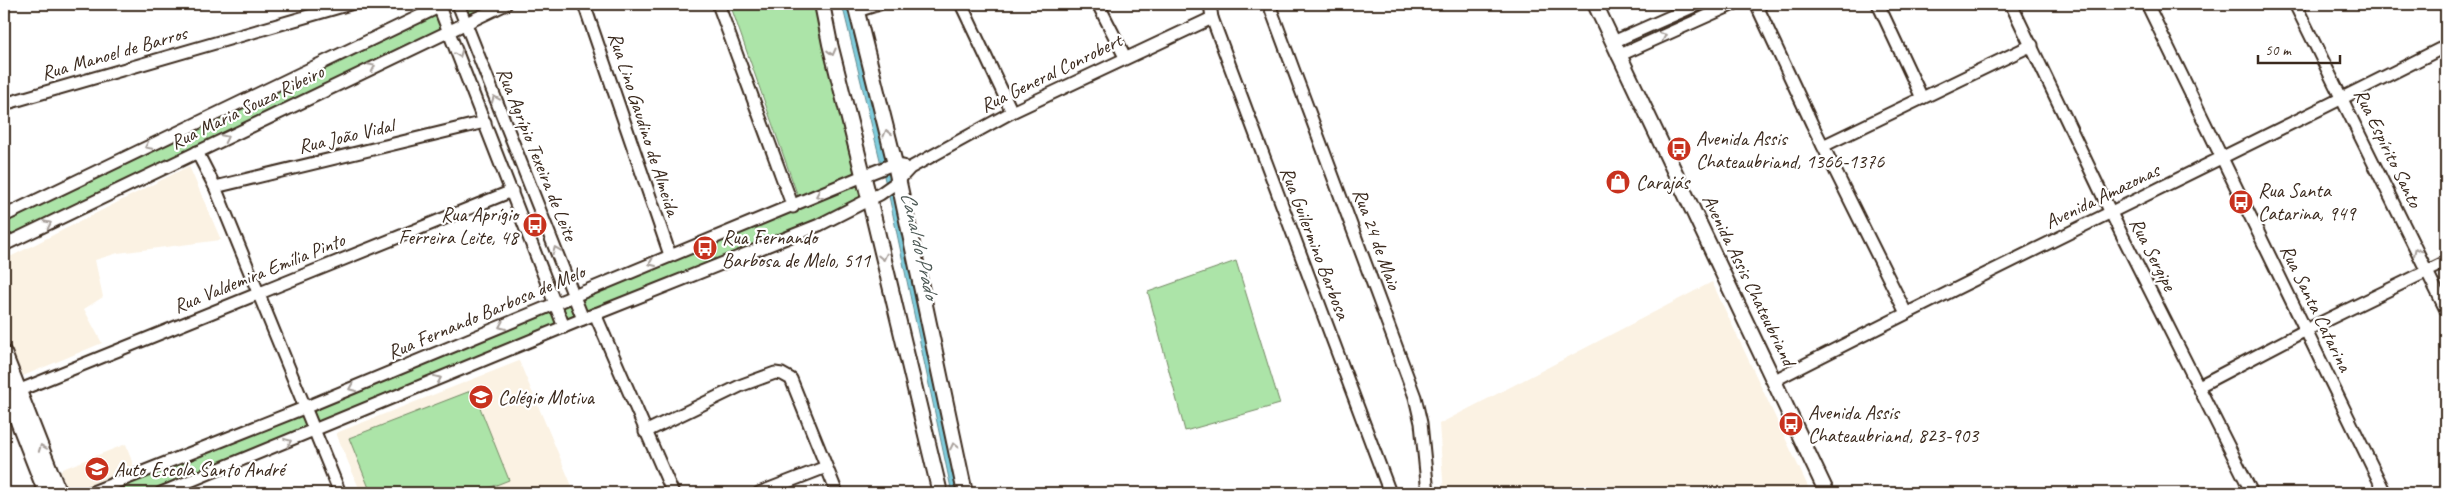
<svg xmlns="http://www.w3.org/2000/svg" width="2450" height="497" font-family="Caveat,sans-serif">
<style>
.built{fill:#fbf2e3}
.green{fill:#ace4a8;stroke:#748763}
.water{fill:#7fcddd;stroke:#648c91}
.lines{fill:none;stroke-linecap:round;stroke-linejoin:round}
.minor-casing{stroke:#3b2a1e;stroke-width:15}
.major-casing{stroke:#3b2a1e;stroke-width:18}
.minor{stroke:#fff;stroke-width:11}
.major{stroke:#fff;stroke-width:14}
.oneway{stroke:#a79f9a}
.labels{text-anchor:middle;dominant-baseline:central;stroke-width:4.5;stroke-linejoin:round;paint-order:stroke}
.street-label{font-size:20px;fill:#3b2a1e;stroke:#fff}
.poi-label{font-size:20px;fill:#3b2a1e;stroke:#fff;text-anchor:start}
.water-label{font-size:21px;font-style:italic;fill:#4f5b57;stroke:#fff}
</style>
<rect width="100%" height="100%" fill="#fff"/>
<filter id="ink" filterUnits="userSpaceOnUse"><feTurbulence type="fractalNoise" baseFrequency=".02" numOctaves="2"/><feDisplacementMap in="SourceGraphic" scale="10" xChannelSelector="R" yChannelSelector="G"/><feConvolveMatrix kernelMatrix="1 2 1 2 8 2 1 2 1" color-interpolation-filters="sRGB"/></filter>
<g filter="url(#ink)">
<!-- built -->
<g class="built">
<path d="M 189,166 L 221,240 L 118,253 L 95,260 L 103,297 L 84,309 L 102,343 L 23,376 L 4,332 L 4,260 Z"/>
<path d="M 1712,282 L 1811,493 L 1444,493 L 1439,424 Z"/>
<path d="M 519,361 L 575,493 L 361,493 L 336,433 Z"/>
<path d="M 126,444 L 134,468 L 69,493 L 60,470 Z"/>
</g>
<!-- green -->
<g class="green">
<path d="M 462,4 L 495,4 L 466,17 Z"/>
<path d="M 730,4 L 826,4 L 865,178 L 801,205 Z"/>
<path d="M 436,12 L 444,27 L 4,239 L 4,221 Z"/>
<path d="M 859,183 L 865,195 L 840,211 L 569,321 L 561,306 Z"/>
<path d="M 1236,261 L 1280,404 L 1185,431 L 1148,292 Z"/>
<path d="M 553,308 L 560,326 L 316,427 L 309,408 Z"/>
<path d="M 473,390 L 509,480 L 476,493 L 371,493 L 349,438 Z"/>
<path d="M 302,411 L 312,430 L 152,493 L 98,493 Z"/>
</g>
<!-- water -->
<path class="water" d="M 842,4 L 853,4 L 963,493 L 952,493 L 890,201 Z"/>
<g class="lines">
<defs>
<g id="minor">
<path d="M 438,4 L 564,327"/>
<path d="M 458,4 L 583,319"/>
<path d="M 584,4 L 670,255"/>
<path d="M 718,4 L 793,207"/>
<path d="M 961,4 L 1012,112"/>
<path d="M 1098,4 L 1125,57"/>
<path d="M 1210,4 L 1212,18 L 1390,493"/>
<path d="M 1269,4 L 1415,397 L 1421,423 L 1428,493"/>
<path d="M 1756,4 L 1812,124 L 1906,313"/>
<path d="M 1878,4 L 1922,98"/>
<path d="M 2011,4 L 2111,213 L 2252,493"/>
<path d="M 2147,4 L 2385,493"/>
<path d="M 2295,4 L 2446,310"/>
<path d="M 857,11 L 879,4"/>
<path d="M 1613,42 L 1699,4"/>
<path d="M 1618,56 L 1734,4"/>
<path d="M 4,104 L 350,4"/>
<path d="M 1823,146 L 2032,45"/>
<path d="M 197,152 L 215,187 L 340,493"/>
<path d="M 215,187 L 485,122"/>
<path d="M 4,216 L 445,4"/>
<path d="M 4,245 L 506,4"/>
<path d="M 595,314 L 673,493"/>
<path d="M 1775,380 C 1997,266 2223,159 2446,46"/>
<path d="M 2199,386 L 2306,330 L 2446,262"/>
<path d="M 20,390 L 512,191"/>
<path d="M 645,432 L 742,385 L 775,373 L 782,374 L 791,379 L 837,493"/>
<path d="M 90,493 L 304,408 L 863,176 L 891,165 L 903,166"/>
<path d="M 161,493 L 583,319 L 819,225 L 880,194 L 897,182 L 910,168 L 1012,112 L 1212,18"/>
<path d="M 759,493 L 826,467"/>
</g>
<g id="major">
<path d="M 822,4 L 830,44 L 869,198 L 940,493"/>
<path d="M 855,4 L 895,164 L 965,493"/>
<path d="M 1595,4 L 1827,493"/>
<path d="M 4,353 L 59,493"/>
<path d="M 4,393 L 8,396 L 46,493"/>
</g>
</defs>
<!-- minor casing -->
<use href="#minor" class="minor-casing"/>
<!-- major casing -->
<use href="#major" class="major-casing"/>
<!-- minor -->
<use href="#minor" class="minor"/>
<!-- major -->
<use href="#major" class="major"/>
</g>
<!-- one-way arrows -->
<defs><path id="oneway-chevron" d="M-2-3.5L2.5 0L-2 3.5" fill="none" stroke-width="1.6" stroke-linecap="round" stroke-linejoin="round" transform="scale(1.25)"/></defs>
<g class="oneway">
<use href="#oneway-chevron" transform="translate(1663 36) rotate(-24)"/>
<use href="#oneway-chevron" transform="translate(832 52) rotate(76)"/>
<use href="#oneway-chevron" transform="translate(459 54) rotate(69)"/>
<use href="#oneway-chevron" transform="translate(372 67) rotate(-26)"/>
<use href="#oneway-chevron" transform="translate(495 99) rotate(-112)"/>
<use href="#oneway-chevron" transform="translate(887 133) rotate(-105)"/>
<use href="#oneway-chevron" transform="translate(225 138) rotate(-26)"/>
<use href="#oneway-chevron" transform="translate(148 146) rotate(154)"/>
<use href="#oneway-chevron" transform="translate(819 195) rotate(156)"/>
<use href="#oneway-chevron" transform="translate(48 224) rotate(-26)"/>
<use href="#oneway-chevron" transform="translate(556 250) rotate(-112)"/>
<use href="#oneway-chevron" transform="translate(2417 251) rotate(-116)"/>
<use href="#oneway-chevron" transform="translate(883 257) rotate(77)"/>
<use href="#oneway-chevron" transform="translate(652 263) rotate(157)"/>
<use href="#oneway-chevron" transform="translate(502 326) rotate(157)"/>
<use href="#oneway-chevron" transform="translate(438 379) rotate(-23)"/>
<use href="#oneway-chevron" transform="translate(352 388) rotate(157)"/>
<use href="#oneway-chevron" transform="translate(288 442) rotate(-22)"/>
<use href="#oneway-chevron" transform="translate(954 446) rotate(-102)"/>
<use href="#oneway-chevron" transform="translate(42 448) rotate(-111)"/>
</g>
</g>
<!-- icons -->
<defs>
<symbol id="bus-disc" viewBox="-11 -11 22 22"><circle r="9.5" fill="#c8321e" stroke="#fff"/><path d="M-5-6H5V4H4V6H2V4H-2V6H-4V4H-5ZM-3.5-4V0h7V-4ZM-3.5 1.2v1.5H-2V1.2ZM2 1.2v1.5H3.5V1.2Z" fill="#fff"/></symbol>
<symbol id="shop-disc" viewBox="-11 -11 22 22"><circle r="9.5" fill="#c8321e" stroke="#fff"/><path d="M-5-2.5h2.3a2.7 3.5 0 0 1 5.4 0H5L5.5 6h-11ZM-1.5-2.5h3a1.5 2.3 0 0 0-3 0Z" fill="#fff"/></symbol>
<symbol id="school-disc" viewBox="-11 -11 22 22"><circle r="9.5" fill="#c8321e" stroke="#fff"/><path d="M0-5L7-2L0 1L-7-2ZM-4 1L0 2.5L4 1V4Q0 6-4 4Z" fill="#fff"/></symbol>
<symbol id="university-disc" viewBox="-11 -11 22 22"><circle r="9.5" fill="#c8321e" stroke="#fff"/><path d="M0-5L7-2L0 1L-7-2ZM-4 1L0 2.5L4 1V4Q0 6-4 4Z" fill="#fff"/></symbol>
</defs>
<g fill-rule="evenodd">
<use href="#bus-disc" x="1665" y="135" width="28" height="28"/>
<use href="#shop-disc" x="1604" y="168" width="28" height="28"/>
<use href="#bus-disc" x="2227" y="188" width="28" height="28"/>
<use href="#bus-disc" x="521" y="211" width="28" height="28"/>
<use href="#bus-disc" x="691" y="234" width="28" height="28"/>
<use href="#school-disc" x="467" y="383" width="28" height="28"/>
<use href="#bus-disc" x="1777" y="410" width="28" height="28"/>
<use href="#university-disc" x="83" y="455" width="28" height="28"/>
</g>
<g class="labels">
<!-- street labels -->
<g class="street-label">
<text transform="translate(114 53) rotate(-16)">Rua Manoel de Barros</text>
<text transform="translate(1051 73) rotate(-26)">Rua General Conrobert</text>
<text transform="translate(247 107) rotate(-26)">Rua Maria Souza Ribeiro</text>
<text transform="translate(644 124) rotate(72)">Rua Lino Gaudino de Almeida</text>
<text transform="translate(346 136) rotate(-13)">Rua João Vidal</text>
<text transform="translate(2388 148) rotate(64)">Rua Espírito Santo</text>
<text transform="translate(537 154) rotate(68)">Rua Agrípio Texeira de Leite</text>
<text transform="translate(2102 196) rotate(-26)">Avenida Amazonas</text>
<text transform="translate(1377 239) rotate(70)">Rua 24 de Maio</text>
<text transform="translate(1315 243) rotate(69)">Rua Guilermino Barbosa</text>
<text transform="translate(2153 254) rotate(63)">Rua Sergipe</text>
<text transform="translate(259 273) rotate(-22)">Rua Valdemira Emília Pinto</text>
<text transform="translate(1749 280) rotate(64)">Avenida Assis Chateubriand</text>
<text transform="translate(2316 308) rotate(64)">Rua Santa Catarina</text>
<text transform="translate(486 312) rotate(-23)">Rua Fernando Barbosa de Melo</text>
</g>
<!-- poi labels -->
<g class="poi-label">
<text x="1696" y="138">Avenida Assis<tspan x="1696" dy="23">Chateaubriand, 1366-1376</tspan></text>
<text x="1636" y="182">Carajás</text>
<text x="2258" y="190">Rua Santa<tspan x="2258" dy="23">Catarina, 949</tspan></text>
<text x="518" y="214" text-anchor="end">Rua Aprígio<tspan x="518" dy="23">Ferreira Leite, 48</tspan></text>
<text x="722" y="237">Rua Fernando<tspan x="722" dy="23">Barbosa de Melo, 511</tspan></text>
<text x="498" y="397">Colégio Motiva</text>
<text x="1808" y="412">Avenida Assis<tspan x="1808" dy="23">Chateaubriand, 823-903</tspan></text>
<text x="114" y="469">Auto Escola Santo André</text>
</g>
<!-- water labels -->
<g class="water-label">
<text transform="translate(920 245) rotate(77)">Canal do Prado</text>
</g>
</g>
<!-- margin -->
<rect width="2450" height="497" fill="none" stroke="#fff" stroke-width="20"/>
<rect x="10" y="10" width="2430" height="477" fill="none" stroke="#3b2a1e" stroke-width="2" filter="url(#ink)"/>
<!-- scale -->
<path d="M2258 55v8h82v-8" fill="none" stroke="#3b2a1e" stroke-width="2.5"/>
<text x="2265" y="55" font-size="15" fill="#3b2a1e" stroke="#ffffff" stroke-width="4" paint-order="stroke">50 m</text>
</svg>
